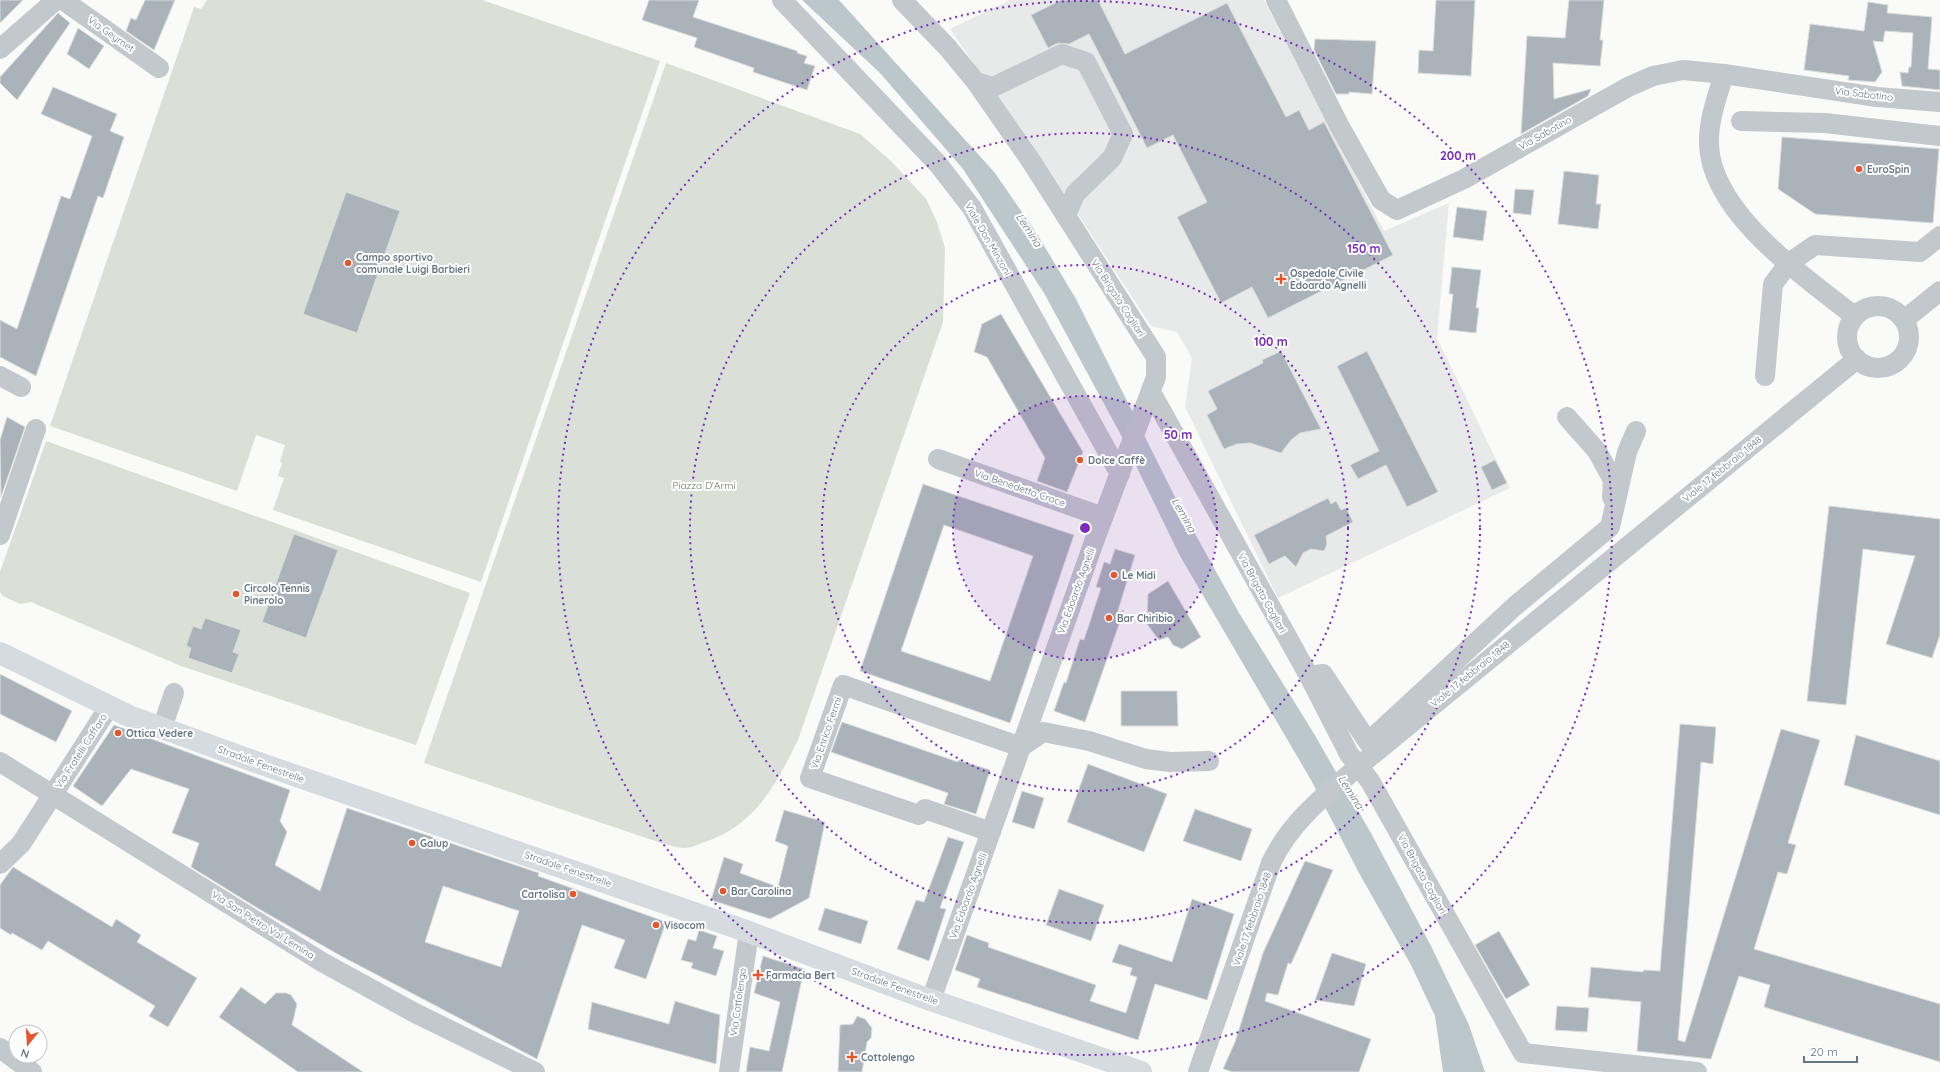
<svg xmlns="http://www.w3.org/2000/svg" width="1940" height="1072" font-family="Quicksand,sans-serif">
<style>
.built{fill:#e8e9e9}
.green{fill:#dadfd7}
.water{fill:#bbc7cb}
.building{fill:#aab3b9;stroke:#dcdcda;fill-rule:evenodd}
.lines{fill:none;stroke-linecap:round;stroke-linejoin:round}
.minor{stroke:#c3c8cc;stroke-width:20}
.major{stroke:#d6dbdf;stroke-width:22}
.ring{fill:none;stroke:#7b2cbf;stroke-width:2;stroke-dasharray:2 4}
.poi-dot{fill:#e4572e;stroke:#fff;stroke-width:1.5}
.labels{text-anchor:middle;dominant-baseline:central;stroke-width:4;stroke-linejoin:round;paint-order:stroke}
.street-label{font-size:10px;fill:#657683;stroke:#fff}
.poi-label{font-size:10px;font-weight:bold;fill:#657683;stroke:#fff;text-anchor:start}
.park-label{font-size:10px;fill:#687a64;stroke:#fff}
.water-label{font-size:11px;font-style:italic;fill:#60757c;stroke:#fff}
.centre{fill:#7b2cbf;stroke:#fff;stroke-width:2}
.ring-label{font-size:12px;text-anchor:middle;font-weight:bold;fill:#7b2cbf;stroke:#fff;stroke-width:4;stroke-linejoin:round;paint-order:stroke}
</style>
<rect width="100%" height="100%" fill="#fafaf8"/>
<!-- built -->
<path class="built" d="M 1010,0 L 1264,0 L 1384,231 L 1449,203 L 1437,338 L 1510,488 L 1278,598 L 1185,407 L 1192,358 L 1177,332 L 1151,326 L 1081,219 L 950,29 Z"/>
<!-- green -->
<g class="green">
<path d="M 207,0 L 482,0 L 660,61 L 481,582 L 273,510 L 284,478 L 278,476 L 282,463 L 280,461 L 285,445 L 256,435 L 237,491 L 50,426 L 194,7 L 201,9 Z"/>
<path d="M 666,63 L 860,134 L 892,162 L 926,199 L 937,222 L 945,248 L 943,322 L 798,740 C 776,784 756,825 705,842 C 699,844 691,848 685,848 C 678,848 670,845 664,844 L 424,763 Z"/>
<path d="M 46,441 L 470,593 L 416,745 L 181,666 L 31,602 L 20,604 L 3,596 L 0,592 L 0,572 Z"/>
</g>
<!-- water -->
<path class="water" d="M 802,0 L 839,0 L 995,173 L 1037,234 L 1076,299 L 1178,503 L 1239,613 L 1313,732 L 1372,835 L 1431,946 L 1469,1025 L 1485,1072 L 1443,1072 L 1435,1016 L 1411,965 L 1359,873 L 1311,780 L 1180,556 L 1122,437 L 1044,293 L 963,169 L 880,73 Z"/>
<!-- building -->
<g class="building">
<path d="M 0,0 L 23,0 L 0,23 Z"/>
<path d="M 145,0 L 175,0 L 154,50 L 126,31 L 131,18 L 136,20 Z"/>
<path d="M 649,0 L 699,0 L 693,17 L 797,51 L 797,53 L 807,56 L 804,63 L 815,66 L 807,90 L 753,72 L 754,68 L 694,47 L 697,38 L 642,20 Z"/>
<path d="M 1061,0 L 1098,0 L 1125,54 L 1227,3 L 1286,117 L 1299,110 L 1309,130 L 1324,122 L 1393,255 L 1268,318 L 1252,287 L 1221,303 L 1177,217 L 1207,202 L 1173,135 L 1147,148 L 1089,34 L 1069,44 L 1058,43 L 1048,48 L 1031,15 Z"/>
<path d="M 1436,0 L 1475,0 L 1471,76 L 1418,73 L 1419,50 L 1433,51 Z"/>
<path d="M 1569,0 L 1604,0 L 1600,40 L 1603,40 L 1600,66 L 1553,63 L 1554,99 L 1591,89 L 1588,96 L 1521,134 L 1527,36 L 1565,38 Z"/>
<path d="M 1868,2 L 1888,5 L 1887,13 L 1932,17 L 1928,69 L 1940,70 L 1940,90 L 1902,86 L 1900,72 L 1908,73 L 1909,67 L 1911,67 L 1913,33 L 1885,31 L 1883,42 L 1873,41 L 1882,72 L 1875,82 L 1848,80 L 1849,76 L 1804,70 L 1810,24 L 1864,31 Z"/>
<path d="M 58,13 L 70,23 L 17,100 L 0,83 L 0,77 Z"/>
<path d="M 78,28 L 104,46 L 89,69 L 67,54 Z"/>
<path d="M 1315,39 L 1376,41 L 1372,94 L 1349,92 L 1349,94 L 1336,94 L 1314,50 Z"/>
<path d="M 53,87 L 117,114 L 110,131 L 124,137 L 103,198 L 98,196 L 36,376 L 0,357 L 0,320 L 17,329 L 61,196 L 70,199 L 92,136 L 41,114 Z"/>
<path d="M 1782,137 L 1939,149 L 1933,223 L 1815,214 L 1778,189 Z"/>
<path d="M 1564,171 L 1599,175 L 1596,204 L 1601,204 L 1598,229 L 1558,224 Z"/>
<path d="M 1515,189 L 1534,190 L 1531,215 L 1513,213 Z"/>
<path d="M 346,192 L 400,211 L 357,333 L 303,314 Z"/>
<path d="M 1457,207 L 1487,211 L 1483,241 L 1453,237 Z"/>
<path d="M 1452,267 L 1481,270 L 1476,308 L 1479,308 L 1476,333 L 1449,330 L 1453,294 L 1449,294 Z"/>
<path d="M 1001,314 L 1083,452 L 1067,492 L 1037,481 L 1045,458 L 987,357 L 974,352 L 982,324 Z"/>
<path d="M 1281,351 L 1321,429 L 1300,433 L 1292,439 L 1281,453 L 1250,443 L 1237,444 L 1224,449 L 1207,415 L 1217,409 L 1208,391 L 1263,363 L 1262,360 Z"/>
<path d="M 1367,351 L 1438,492 L 1407,507 L 1386,465 L 1358,479 L 1350,465 L 1379,451 L 1337,366 Z"/>
<path d="M 7,417 L 25,427 L 1,497 L 0,440 Z"/>
<path d="M 1495,460 L 1507,483 L 1492,490 L 1481,467 Z"/>
<path d="M 923,484 L 1074,535 L 1010,723 L 860,671 ZM 944,525 L 1033,556 L 990,681 L 901,651 Z"/>
<path d="M 1328,498 L 1331,504 L 1336,501 L 1341,510 L 1346,508 L 1353,522 L 1326,536 L 1327,544 L 1324,551 L 1311,549 L 1303,553 L 1296,567 L 1285,556 L 1269,564 L 1254,535 Z"/>
<path d="M 1829,506 L 1940,519 L 1940,635 L 1932,658 L 1886,644 L 1915,556 L 1863,549 L 1846,705 L 1807,701 Z"/>
<path d="M 294,534 L 338,550 L 306,638 L 262,622 Z"/>
<path d="M 1115,549 L 1135,555 L 1117,614 L 1124,610 L 1085,722 L 1054,711 L 1064,682 L 1066,683 L 1080,639 L 1084,640 L 1101,588 L 1096,587 L 1104,562 L 1110,564 Z"/>
<path d="M 1168,581 L 1201,637 L 1182,649 L 1173,645 L 1168,637 L 1159,640 L 1147,624 L 1148,594 Z"/>
<path d="M 205,618 L 241,630 L 233,652 L 239,654 L 232,673 L 188,658 L 191,648 L 186,646 L 193,626 L 201,629 Z"/>
<path d="M 0,674 L 72,711 L 56,742 L 0,714 Z"/>
<path d="M 1121,691 L 1177,691 L 1178,726 L 1121,726 Z"/>
<path d="M 842,722 L 958,762 L 958,760 L 990,770 L 976,814 L 944,804 L 948,793 L 831,752 Z"/>
<path d="M 1680,724 L 1716,727 L 1713,764 L 1701,762 L 1678,1040 L 1685,1042 L 1781,729 L 1820,740 L 1788,843 L 1796,845 L 1787,874 L 1778,872 L 1754,949 L 1940,1004 L 1940,1062 L 1764,1007 L 1770,985 L 1739,976 L 1711,1059 L 1637,1051 L 1641,1002 L 1588,997 L 1591,967 L 1643,972 L 1644,970 L 1660,971 Z"/>
<path d="M 114,725 L 290,790 L 280,821 L 287,832 L 275,865 L 320,891 L 347,808 L 539,873 L 538,876 L 666,922 L 646,979 L 614,968 L 625,940 L 582,925 L 537,1059 L 341,956 L 259,909 L 191,867 L 199,843 L 172,833 L 189,789 L 131,769 L 102,806 L 73,786 ZM 443,886 L 519,911 L 501,967 L 425,942 Z"/>
<path d="M 1856,735 L 1940,761 L 1940,815 L 1844,785 Z"/>
<path d="M 1088,764 L 1167,794 L 1144,852 L 1067,822 Z"/>
<path d="M 1022,791 L 1044,798 L 1034,829 L 1012,822 Z"/>
<path d="M 1195,809 L 1252,829 L 1241,861 L 1183,841 Z"/>
<path d="M 784,810 L 825,822 L 809,898 L 770,919 L 711,900 L 724,857 L 743,864 L 740,873 L 778,887 L 788,846 L 775,841 Z"/>
<path d="M 948,837 L 964,842 L 940,908 L 946,909 L 929,961 L 897,949 L 916,900 L 924,902 Z"/>
<path d="M 1305,861 L 1333,870 L 1291,964 L 1288,963 L 1278,995 L 1267,993 L 1265,1001 L 1371,1039 L 1359,1072 L 1233,1072 L 1223,1069 L 1235,1042 L 1263,953 Z"/>
<path d="M 13,867 L 112,927 L 116,919 L 141,935 L 137,942 L 197,978 L 168,1027 L 149,1016 L 155,1006 L 48,941 L 42,950 L 12,933 L 11,935 L 0,928 L 0,885 Z"/>
<path d="M 1059,889 L 1104,905 L 1091,941 L 1046,925 Z"/>
<path d="M 1192,899 L 1234,914 L 1207,1000 L 1155,984 L 1138,1040 L 977,987 L 980,979 L 955,970 L 967,935 L 989,943 L 988,947 L 1096,985 L 1090,1001 L 1126,1013 L 1137,977 L 1130,975 L 1132,968 L 1112,962 L 1119,944 L 1172,962 Z"/>
<path d="M 825,908 L 868,921 L 861,944 L 818,930 Z"/>
<path d="M 699,930 L 717,936 L 713,948 L 724,951 L 716,976 L 691,968 L 693,963 L 681,960 L 688,939 L 696,941 Z"/>
<path d="M 1499,931 L 1530,985 L 1506,999 L 1475,945 Z"/>
<path d="M 1332,953 L 1366,964 L 1354,1006 L 1315,1000 Z"/>
<path d="M 763,956 L 804,969 L 782,1072 L 746,1072 L 750,1047 L 769,1051 L 780,1002 L 754,993 Z"/>
<path d="M 241,987 L 265,1004 L 276,993 L 286,993 L 291,995 L 297,1004 L 292,1025 L 363,1072 L 298,1072 L 219,1017 Z"/>
<path d="M 675,1001 L 720,1015 L 716,1064 L 588,1029 L 592,1002 L 669,1024 Z"/>
<path d="M 1557,1006 L 1589,1008 L 1587,1032 L 1555,1030 Z"/>
<path d="M 857,1016 L 865,1019 L 872,1028 L 871,1038 L 867,1042 L 862,1072 L 838,1072 L 840,1025 L 853,1024 Z"/>
</g>
<g class="lines">
<!-- minor -->
<g class="minor">
<path d="M 63,0 L 159,68"/>
<path d="M 782,0 L 938,164 L 972,208 L 1120,474"/>
<path d="M 902,0 L 948,48 L 976,82 L 1031,161 L 1156,357 L 1156,377 L 1095,539 L 931,1000"/>
<path d="M 1276,0 L 1340,127 L 1381,200 L 1397,210 L 1464,179 L 1628,87 L 1653,76 L 1683,70 L 1724,74 L 1877,97 L 1940,102"/>
<path d="M 0,49 L 56,0"/>
<path d="M 1724,74 C 1717,97 1708,121 1709,145 C 1712,214 1804,276 1854,316"/>
<path d="M 976,82 L 993,87 L 1062,54 L 1086,62 L 1123,134 L 1112,158 L 1075,194 L 1066,216"/>
<path d="M 1741,121 L 1825,123 L 1940,136"/>
<circle cx="1878" cy="337" r="31"/>
<path d="M 1904,320 L 1940,291"/>
<path d="M 0,376 L 21,387"/>
<path d="M 1765,376 L 1773,284 L 1789,263 L 1815,245 L 1920,252 L 1940,236"/>
<path d="M 1151,392 L 1309,676 L 1349,754 L 1370,781 L 1523,1053 L 1697,1072"/>
<path d="M 1567,417 L 1597,451 L 1613,480 L 1612,497"/>
<path d="M 938,459 L 1103,517"/>
<path d="M 0,535 L 36,429"/>
<path d="M 1309,676 L 1323,674 L 1368,742 L 1515,606 L 1610,527 L 1627,452 L 1636,431"/>
<path d="M 162,728 L 174,693"/>
<path d="M 0,762 L 322,962 L 415,1013 L 535,1072"/>
<path d="M 991,832 L 925,809 L 919,815 L 810,778 L 843,685 L 1021,747 L 1043,732 L 1089,741 L 1146,759 L 1170,762 L 1209,761"/>
<path d="M 0,864 L 21,844 L 109,707"/>
<path d="M 0,1048 L 32,1072"/>
<path d="M 729,1072 L 749,932"/>
<path d="M 1198,1072 L 1271,863 C 1290,822 1326,794 1360,765 L 1857,359"/>
</g>
<!-- major -->
<path class="major" d="M 0,653 L 129,716 L 250,760 L 749,932 L 922,997 L 1141,1072"/>
</g>
<!-- distance rings -->
<circle cx="1085" cy="528" r="132" fill="#7b2cbf" fill-opacity=".12"/>
<g class="ring">
<circle cx="1085" cy="528" r="132"/>
<circle cx="1085" cy="528" r="263"/>
<circle cx="1085" cy="528" r="395"/>
<circle cx="1085" cy="528" r="527"/>
</g>
<!-- markers -->
<g class="poi-dot">
<circle cx="1859" cy="169" r="4"/>
<circle cx="348" cy="263" r="4"/>
<path d="M1279 273h4v4h4v4h-4v4h-4v-4h-4v-4h4z"/>
<circle cx="1080" cy="460" r="4"/>
<circle cx="1114" cy="575" r="4"/>
<circle cx="236" cy="594" r="4"/>
<circle cx="1109" cy="618" r="4"/>
<circle cx="118" cy="733" r="4"/>
<circle cx="412" cy="843" r="4"/>
<circle cx="723" cy="891" r="4"/>
<circle cx="573" cy="894" r="4"/>
<circle cx="656" cy="925" r="4"/>
<path d="M756 969h4v4h4v4h-4v4h-4v-4h-4v-4h4z"/>
<path d="M850 1051h4v4h4v4h-4v4h-4v-4h-4v-4h4z"/>
</g>
<g class="labels">
<!-- street labels -->
<g class="street-label">
<text transform="translate(111 34) rotate(35)">Via Geymet</text>
<text transform="translate(1864 94) rotate(7)">Via Sabotino</text>
<text transform="translate(1545 133) rotate(-29)">Via Sabotino</text>
<text transform="translate(988 239) rotate(60)">Viale Don Minzoni</text>
<text transform="translate(1118 298) rotate(57)">Via Brigata Cagliari</text>
<text transform="translate(1722 469) rotate(-39)">Viale 17 febbraio 1848</text>
<text transform="translate(1020 488) rotate(19)">Via Benedetto Croce</text>
<text transform="translate(1076 591) rotate(-70)">Via Edoardo Agnelli</text>
<text transform="translate(1262 593) rotate(61)">Via Brigata Cagliari</text>
<text transform="translate(1470 674) rotate(-39)">Viale 17 febbraio 1848</text>
<text transform="translate(826 733) rotate(-71)">Via Enrico Fermi</text>
<text transform="translate(81 751) rotate(-57)">Via Fratelli Caffaro</text>
<text transform="translate(261 764) rotate(20)">Stradale Fenestrelle</text>
<text transform="translate(568 869) rotate(19)">Stradale Fenestrelle</text>
<text transform="translate(1422 874) rotate(61)">Via Brigata Cagliari</text>
<text transform="translate(968 896) rotate(-70)">Via Edoardo Agnelli</text>
<text transform="translate(1252 919) rotate(-71)">Viale 17 febbraio 1848</text>
<text transform="translate(263 925) rotate(32)">Via San Pietro Val Lemina</text>
<text transform="translate(895 986) rotate(20)">Stradale Fenestrelle</text>
<text transform="translate(738 1002) rotate(-82)">Via Cottolengo</text>
</g>
<!-- poi labels -->
<g class="poi-label">
<text x="1867" y="169">EuroSpin</text>
<text x="356" y="257">Campo sportivo<tspan x="356" dy="12">comunale Luigi Barbieri</tspan></text>
<text x="1290" y="273">Ospedale Civile<tspan x="1290" dy="12">Edoardo Agnelli</tspan></text>
<text x="1088" y="460">Dolce Caffè</text>
<text x="1122" y="575">Le Midi</text>
<text x="244" y="588">Circolo Tennis<tspan x="244" dy="12">Pinerolo</tspan></text>
<text x="1117" y="618">Bar Chiribio</text>
<text x="126" y="733">Ottica Vedere</text>
<text x="420" y="843">Galup</text>
<text x="731" y="891">Bar Carolina</text>
<text x="565" y="894" text-anchor="end">Cartolisa</text>
<text x="664" y="925">Visocom</text>
<text x="766" y="975">Farmacia Bert</text>
<text x="861" y="1057">Cottolengo</text>
</g>
<!-- park labels -->
<g class="park-label">
<text x="704" y="485">Piazza D'Armi</text>
</g>
<!-- water labels -->
<g class="water-label">
<text transform="translate(1029 230) rotate(57)">Lemina</text>
<text transform="translate(1184 515) rotate(61)">Lemina</text>
<text transform="translate(1351 792) rotate(58)">Lemina</text>
</g>
</g>
<circle cx="1085" cy="528" r="6" class="centre"/>
<g class="ring-label">
<text x="1458" y="160">200 m</text>
<text x="1364" y="253">150 m</text>
<text x="1271" y="346">100 m</text>
<text x="1178" y="439">50 m</text>
</g>
<!-- north arrow -->
<g transform="translate(28 1044) rotate(197)"><circle r="19" fill="#ffffff" stroke="#c1c8cd"/>
<path d="M0-3L7 15L0 10L-7 15Z" fill="#e4572e"/>
<text y="-6" font-size="11" font-weight="bold" text-anchor="middle" fill="#657683">N</text>
</g>
<!-- scale -->
<path d="M1804 1056v6h53v-6" fill="none" stroke="#657683" stroke-width="2"/>
<text x="1810" y="1056" font-size="12" fill="#657683" stroke="#ffffff" stroke-width="3" paint-order="stroke">20 m</text>
</svg>
